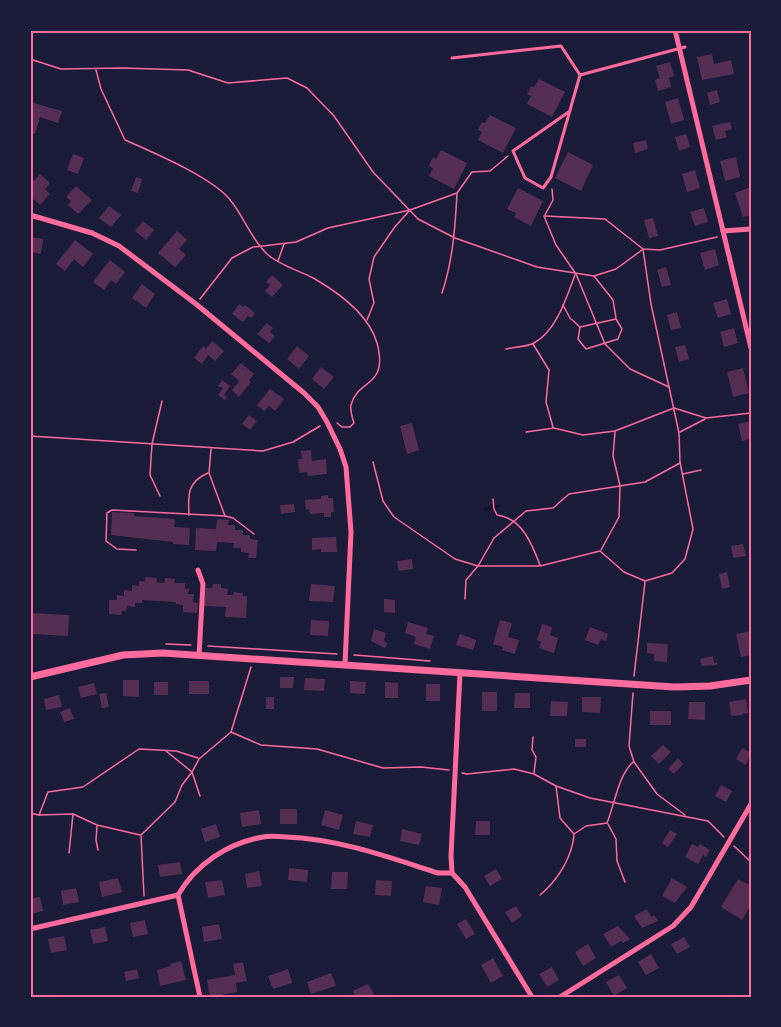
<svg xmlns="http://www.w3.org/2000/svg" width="781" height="1027" font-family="'DM Sans',sans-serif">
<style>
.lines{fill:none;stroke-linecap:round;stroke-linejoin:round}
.stream{stroke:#12122b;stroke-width:3}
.building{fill:#542f53}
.path{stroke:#ff6b9d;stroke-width:1.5}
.service{stroke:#ff6b9d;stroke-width:3}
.minor{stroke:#ff6b9d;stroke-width:5}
.tertiary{stroke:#ff6b9d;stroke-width:7}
.neatline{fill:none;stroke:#ff6b9d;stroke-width:2}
</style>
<rect width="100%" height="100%" fill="#1b1b3a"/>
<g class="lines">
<!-- stream -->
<path class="stream" d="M 486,509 L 499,506"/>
</g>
<!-- building -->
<g class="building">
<path d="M 712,54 L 714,64 L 731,60 L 734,74 L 702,80 L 697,57 Z"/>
<path d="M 670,62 L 674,76 L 669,78 L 671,87 L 658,91 L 655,80 L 660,78 L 656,66 Z"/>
<path d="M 539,79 L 565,92 L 552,117 L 527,104 L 531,96 L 527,94 L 531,86 L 534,87 Z"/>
<path d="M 717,90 L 720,102 L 710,105 L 707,93 Z"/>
<path d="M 678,98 L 684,120 L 671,124 L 665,102 Z"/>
<path d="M 30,102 L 62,111 L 58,123 L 40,117 L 35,134 L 30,133 Z"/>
<path d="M 490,115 L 516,128 L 503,153 L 478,140 L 482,132 L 478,130 L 482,122 L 485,123 Z"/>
<path d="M 730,122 L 732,129 L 725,131 L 727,137 L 716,140 L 712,126 Z"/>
<path d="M 686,134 L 690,147 L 679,151 L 675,137 Z"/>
<path d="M 646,140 L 648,149 L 635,153 L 633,143 Z"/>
<path d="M 441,150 L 467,163 L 454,189 L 429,176 L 433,168 L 429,166 L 433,157 L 436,159 Z"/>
<path d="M 568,152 L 593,165 L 581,191 L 555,178 Z"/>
<path d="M 73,154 L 84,158 L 78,174 L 67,170 Z"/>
<path d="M 736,157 L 740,177 L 725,181 L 720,161 Z"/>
<path d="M 695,170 L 700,188 L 687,192 L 682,174 Z"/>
<path d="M 40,174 L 50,183 L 45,189 L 50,194 L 40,205 L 30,196 L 30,185 Z"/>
<path d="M 136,177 L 142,179 L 138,193 L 131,191 Z"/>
<path d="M 76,186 L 92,200 L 78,214 L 68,205 L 71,201 L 66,197 Z"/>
<path d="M 751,187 L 751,215 L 743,217 L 735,193 Z"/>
<path d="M 518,188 L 543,201 L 531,226 L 514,217 L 516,213 L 507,209 Z"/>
<path d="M 109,206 L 121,215 L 111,227 L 99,218 Z"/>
<path d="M 704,208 L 708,222 L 695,226 L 690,212 Z"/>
<path d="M 653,218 L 658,236 L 649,238 L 644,220 Z"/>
<path d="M 143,221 L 154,230 L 146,240 L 135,231 Z"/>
<path d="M 177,231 L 187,240 L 179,249 L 186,255 L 175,267 L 158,253 Z"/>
<path d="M 30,237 L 43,239 L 41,254 L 30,252 Z"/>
<path d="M 75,240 L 93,254 L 83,267 L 74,259 L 65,271 L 56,264 Z"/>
<path d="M 715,249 L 719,265 L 705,270 L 700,253 Z"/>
<path d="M 110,260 L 125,272 L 116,284 L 111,280 L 104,290 L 93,282 Z"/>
<path d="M 666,267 L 671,285 L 662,287 L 657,270 Z"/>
<path d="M 272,275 L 283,285 L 272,297 L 265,291 L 270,285 L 266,282 Z"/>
<path d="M 142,284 L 155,294 L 146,308 L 132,298 Z"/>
<path d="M 727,299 L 731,314 L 718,318 L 713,303 Z"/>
<path d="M 239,304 L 243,307 L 245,305 L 255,313 L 251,318 L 248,316 L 243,322 L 232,314 Z"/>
<path d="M 677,312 L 681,328 L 671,330 L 667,315 Z"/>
<path d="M 267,323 L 273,328 L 270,332 L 275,336 L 269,343 L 257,334 Z"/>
<path d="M 734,328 L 738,343 L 724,347 L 720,332 Z"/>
<path d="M 212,341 L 224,351 L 215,361 L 208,355 L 202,364 L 194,358 L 203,346 L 206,349 Z"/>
<path d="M 685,345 L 689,359 L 679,362 L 675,347 Z"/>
<path d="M 297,346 L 309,356 L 299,369 L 287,359 Z"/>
<path d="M 241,363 L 254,374 L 249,380 L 251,382 L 239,397 L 232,390 L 239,381 L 231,374 Z"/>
<path d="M 321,367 L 334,377 L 324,389 L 312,379 Z"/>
<path d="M 743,368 L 749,393 L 733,397 L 727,372 Z"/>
<path d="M 222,380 L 230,386 L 224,395 L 227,397 L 225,400 L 218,395 L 223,388 L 218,386 Z"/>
<path d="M 270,389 L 284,399 L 275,411 L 269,406 L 264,411 L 257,405 Z"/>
<path d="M 249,415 L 257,421 L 250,430 L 242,424 Z"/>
<path d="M 751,421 L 751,437 L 750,439 L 742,441 L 738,424 Z"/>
<path d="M 412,423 L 419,450 L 407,454 L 400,426 Z"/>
<path d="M 311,450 L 312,461 L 326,459 L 327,474 L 308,476 L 307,472 L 299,473 L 298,459 L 302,459 L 301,451 Z"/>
<path d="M 328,495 L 328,498 L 333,498 L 334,512 L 331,512 L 331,517 L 324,517 L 324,513 L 310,514 L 309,509 L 306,510 L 305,500 L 321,499 L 321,496 Z"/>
<path d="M 294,504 L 295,512 L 281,514 L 280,505 Z"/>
<path d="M 112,512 L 134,513 L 134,516 L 175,519 L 174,527 L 190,528 L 189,545 L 173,544 L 173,542 L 111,535 Z"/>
<path d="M 217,519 L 229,520 L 228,525 L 235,525 L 235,530 L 243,530 L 243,535 L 250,535 L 250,539 L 258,540 L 256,558 L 248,558 L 249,553 L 241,552 L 241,548 L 233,548 L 234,543 L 217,542 L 216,551 L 195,550 L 196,528 L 216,529 Z"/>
<path d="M 336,537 L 337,552 L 321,552 L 321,549 L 312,550 L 312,538 Z"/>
<path d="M 743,544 L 746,556 L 733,558 L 731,546 Z"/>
<path d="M 412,559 L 413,569 L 399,571 L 397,561 Z"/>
<path d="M 727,572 L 730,587 L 722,589 L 719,574 Z"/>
<path d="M 145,577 L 157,578 L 156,582 L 164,583 L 165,578 L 175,579 L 174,583 L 185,583 L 185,588 L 189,589 L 188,594 L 194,594 L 193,602 L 198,603 L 197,613 L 183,612 L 183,605 L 176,604 L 176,602 L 142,600 L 142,603 L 135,603 L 135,607 L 127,606 L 126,611 L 122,611 L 121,615 L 109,614 L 109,600 L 117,600 L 117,595 L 124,596 L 124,590 L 132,591 L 132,585 L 139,586 L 139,581 L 145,582 Z"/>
<path d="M 213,584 L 221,584 L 221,588 L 228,589 L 227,595 L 233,595 L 234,592 L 243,593 L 243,596 L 247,596 L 246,618 L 225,617 L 226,607 L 204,606 L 206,588 L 212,588 Z"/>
<path d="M 311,584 L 335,586 L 333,602 L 309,601 Z"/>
<path d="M 384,599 L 395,600 L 395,613 L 384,612 Z"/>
<path d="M 30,613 L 69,615 L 68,636 L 30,634 Z"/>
<path d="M 311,620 L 329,621 L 328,636 L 310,635 Z"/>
<path d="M 500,620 L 512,623 L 508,637 L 519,640 L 515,654 L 502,650 L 503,647 L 493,644 Z"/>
<path d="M 408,622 L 428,628 L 426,634 L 434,636 L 430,649 L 414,644 L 416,637 L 405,633 Z"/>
<path d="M 542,624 L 552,627 L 550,635 L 558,638 L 554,653 L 539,648 L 541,642 L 537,640 Z"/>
<path d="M 590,627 L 608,634 L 606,641 L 601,639 L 598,645 L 585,640 Z"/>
<path d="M 374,629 L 386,633 L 384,641 L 387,643 L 385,648 L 371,641 Z"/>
<path d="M 751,631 L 751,655 L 741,657 L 736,634 Z"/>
<path d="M 460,634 L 476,640 L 473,650 L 456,645 Z"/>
<path d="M 647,643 L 668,644 L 667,662 L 654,661 L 654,654 L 647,653 Z"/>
<path d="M 713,656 L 714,663 L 717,662 L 717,665 L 702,666 L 700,659 Z"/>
<path d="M 280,677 L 294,677 L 293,688 L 280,688 Z"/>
<path d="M 305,678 L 325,679 L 324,691 L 304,690 Z"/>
<path d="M 123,680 L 139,680 L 139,697 L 123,696 Z"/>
<rect x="189" y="681" width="20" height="13"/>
<path d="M 350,681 L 366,682 L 365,694 L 350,693 Z"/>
<rect x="154" y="682" width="14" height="13"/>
<path d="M 385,682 L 398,683 L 398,698 L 385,698 Z"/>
<path d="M 94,683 L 97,694 L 81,698 L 78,687 Z"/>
<rect x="426" y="684" width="14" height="17"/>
<rect x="482" y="692" width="15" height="19"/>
<path d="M 106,693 L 109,707 L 102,708 L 99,694 Z"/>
<path d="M 515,693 L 530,693 L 530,708 L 514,708 Z"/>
<path d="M 59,695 L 62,707 L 46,710 L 44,699 Z"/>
<rect x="266" y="697" width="8" height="12"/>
<path d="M 582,697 L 601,697 L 600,713 L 582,712 Z"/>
<path d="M 746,699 L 748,713 L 742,714 L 743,715 L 731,716 L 729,702 Z"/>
<path d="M 551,701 L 568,702 L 567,716 L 550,716 Z"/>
<path d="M 689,702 L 705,702 L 705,720 L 688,719 Z"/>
<path d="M 70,708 L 74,719 L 64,722 L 60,712 Z"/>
<rect x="650" y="711" width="21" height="14"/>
<rect x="575" y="739" width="11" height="8"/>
<path d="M 663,745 L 671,752 L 659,764 L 651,756 Z"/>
<path d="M 742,748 L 751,753 L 746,765 L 736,759 Z"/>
<path d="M 678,758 L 683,764 L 674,774 L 668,769 Z"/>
<path d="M 721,785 L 732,791 L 726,802 L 715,796 Z"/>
<rect x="280" y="809" width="17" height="15"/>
<path d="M 259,810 L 261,824 L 242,827 L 240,813 Z"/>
<path d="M 325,810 L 343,815 L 339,830 L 321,825 Z"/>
<path d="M 356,821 L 373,825 L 370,837 L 353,834 Z"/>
<path d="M 476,821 L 490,821 L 490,835 L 475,835 Z"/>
<path d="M 216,824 L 220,837 L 205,842 L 201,829 Z"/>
<path d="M 402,829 L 422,834 L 419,845 L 400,841 Z"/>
<path d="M 670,830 L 677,834 L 668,847 L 662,843 Z"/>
<path d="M 692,844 L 698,847 L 700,844 L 710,850 L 706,857 L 703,855 L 698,864 L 685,857 Z"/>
<path d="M 180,862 L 182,874 L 160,877 L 158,865 Z"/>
<path d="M 289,868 L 308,870 L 307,882 L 288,880 Z"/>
<path d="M 496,869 L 502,879 L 490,886 L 484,876 Z"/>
<path d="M 259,871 L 262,886 L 247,888 L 245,874 Z"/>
<path d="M 332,872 L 348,872 L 347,889 L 331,889 Z"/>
<path d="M 118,878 L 122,892 L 102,897 L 99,882 Z"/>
<path d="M 672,878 L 687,887 L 675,903 L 662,896 Z"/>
<path d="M 738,879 L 751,886 L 751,905 L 742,920 L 721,907 Z"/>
<path d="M 222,880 L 225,895 L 208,898 L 205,882 Z"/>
<path d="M 376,880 L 392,881 L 391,896 L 375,895 Z"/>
<path d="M 426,886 L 442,888 L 439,905 L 423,902 Z"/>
<path d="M 76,888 L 79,902 L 63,905 L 61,891 Z"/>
<path d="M 40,897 L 43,911 L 30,914 L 30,899 Z"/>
<path d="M 516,906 L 522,916 L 512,923 L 505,912 Z"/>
<path d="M 647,909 L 651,917 L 654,915 L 658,921 L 642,928 L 634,916 Z"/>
<path d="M 466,919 L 475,934 L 466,939 L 457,924 Z"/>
<path d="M 145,920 L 148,934 L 133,937 L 130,923 Z"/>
<path d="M 219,924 L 222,939 L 204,942 L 202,927 Z"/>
<path d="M 618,926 L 630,939 L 623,943 L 621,941 L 611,947 L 603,934 Z"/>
<path d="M 105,927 L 108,941 L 93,944 L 90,930 Z"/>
<path d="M 64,936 L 67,950 L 51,953 L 48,939 Z"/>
<path d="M 684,937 L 690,947 L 677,954 L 671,944 Z"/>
<path d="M 588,944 L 596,958 L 583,966 L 575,952 Z"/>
<path d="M 651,954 L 659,968 L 646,975 L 638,962 Z"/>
<path d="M 493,958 L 503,976 L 491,983 L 481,965 Z"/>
<path d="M 181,961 L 186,980 L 160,986 L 157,970 L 171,966 L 170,964 Z"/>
<path d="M 243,962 L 247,981 L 236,983 L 237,992 L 210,997 L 207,980 L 235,975 L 233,964 Z"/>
<path d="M 552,967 L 559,980 L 547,987 L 539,974 Z"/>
<path d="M 137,969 L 139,978 L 126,981 L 124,972 Z"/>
<path d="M 288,969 L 292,983 L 273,989 L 268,976 Z"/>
<path d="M 331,973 L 336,986 L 311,994 L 307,982 Z"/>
<path d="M 619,975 L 627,988 L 614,996 L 606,982 Z"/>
<path d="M 368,984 L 375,996 L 356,997 L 353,991 Z"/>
</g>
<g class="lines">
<!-- path -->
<g class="path">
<path d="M 30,59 L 61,69 L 122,68 L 188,70 L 228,83 L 287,78 L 307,88 L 334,116 L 373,172 L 418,219 L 455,238 L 537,267 L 594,276 L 616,269 L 642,250"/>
<path d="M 96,70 L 101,89 L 125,140 C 152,152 214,178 231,201 C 244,217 251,239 267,254 C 280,266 299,270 315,279 C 339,293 369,315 377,343 C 389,388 357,379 351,405 C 350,411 352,417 354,423 L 350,427 L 342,427 L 337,423"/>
<path d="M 545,215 L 553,200 L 552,189"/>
<path d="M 544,216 L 556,245 L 576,274 L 605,344 L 630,369 L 669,387"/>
<path d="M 545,216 L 605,219 L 643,249 L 660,250 L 717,237"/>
<path d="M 278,261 L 284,244"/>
<path d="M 594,276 L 613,300 L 616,318"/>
<path d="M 442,293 C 453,260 455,228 457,194"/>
<path d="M 200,299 L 232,258 L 253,247 L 296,242 L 328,228 L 410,210 L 457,193 L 472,172 L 490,171 L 508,156"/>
<path d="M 563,305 L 570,318 L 580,327"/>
<path d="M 616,319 L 622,329 L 618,339 L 586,349 L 578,339 L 580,327 Z"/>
<path d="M 367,320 L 374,303 L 369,279 L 374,257 L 394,228 L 409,211"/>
<path d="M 533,344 L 549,370 L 546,402 L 553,427"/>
<path d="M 506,349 C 514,347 527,347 534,343 C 557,330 566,298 575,275"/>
<path d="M 526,432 L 554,428 L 583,435 L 615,431 L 674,408 L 706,418 L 751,413"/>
<path d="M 680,432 L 705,419"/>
<path d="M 30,436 L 263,451 L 293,442 L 320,426"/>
<path d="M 211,449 L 209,473 L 225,516"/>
<path d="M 373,462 L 383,501 L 394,517 L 455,559 L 478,566 L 540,566 L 600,551 L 624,572 L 645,581 L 672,573 L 685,559 L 693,529 L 680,462 L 679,433 L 651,304 L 643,249"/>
<path d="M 683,474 L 701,470"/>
<path d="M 160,496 L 150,475 L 152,444 L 162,401"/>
<path d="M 493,499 L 494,509 L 497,515 C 522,518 532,544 540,565"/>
<path d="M 189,515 C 188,495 187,482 208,473"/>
<path d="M 136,550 L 117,549 L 106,541 L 107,513 L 112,510 L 225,516 L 233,518 L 254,534"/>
<path d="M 601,550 L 619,517 L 620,486 L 613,456 L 615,432"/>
<path d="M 465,599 L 466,580 L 478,566 L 494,538 L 526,511 L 553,508 L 569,494 L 645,482 L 680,463"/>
<path d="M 166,644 L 191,645"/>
<path d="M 208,646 L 337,654"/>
<path d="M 354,655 L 430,661"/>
<path d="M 634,676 L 645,582"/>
<path d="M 633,693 L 629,746 L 634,762 L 657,794 L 685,815"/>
<path d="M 231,732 L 261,745 L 317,749 L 383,768 L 421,767 L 449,770"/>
<path d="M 533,737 L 532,750 L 536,757 L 534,773"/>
<path d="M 166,751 L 192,772 L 200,796"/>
<path d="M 462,773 L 467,774 L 514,769 L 534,774 L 556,786 L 590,798 L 708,821 L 724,837"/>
<path d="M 556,786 L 560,818 L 574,834 L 586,826 L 607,823 C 615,803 618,776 633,762"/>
<path d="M 30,813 L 39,815 L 73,814 L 97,825 L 140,835"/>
<path d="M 39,815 L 48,792 L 83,787 L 139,749 L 176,751 L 198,758"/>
<path d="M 608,824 L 616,839 L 617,861 L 625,882"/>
<path d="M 97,826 L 96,840 L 98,850"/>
<path d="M 734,846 L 751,862"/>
<path d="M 69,853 L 73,814"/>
<path d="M 540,895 C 557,881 572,858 574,835"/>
<path d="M 144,896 L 141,835 L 175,802 L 182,785 L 192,772 L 199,759 L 231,732 L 251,667"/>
</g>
<!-- service -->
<g class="service">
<path d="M 452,58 L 561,46 L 580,75"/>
<path d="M 570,111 L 513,151 L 525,178 L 543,188 L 551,177 L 580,75 L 685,47"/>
</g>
<!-- minor -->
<g class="minor">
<path d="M 675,30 L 751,348"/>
<path d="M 30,215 L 92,233 L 119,246 L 196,304 L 304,393 L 318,407 L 327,422 L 340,449 L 346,467 L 351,532 L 345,664"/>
<path d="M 723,231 L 751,229"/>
<path d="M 198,570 L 203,584 L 199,655"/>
<path d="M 460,673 L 451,856 L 452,873 L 465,887 L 532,997"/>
<path d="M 178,895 L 200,997"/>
<path d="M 30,929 L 178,895 C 196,864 228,843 263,837 C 270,835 279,837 286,837 C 339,839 388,857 438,873 L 452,873"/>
<path d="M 560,997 L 673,926 L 691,907 L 751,804"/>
</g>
<!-- tertiary -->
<path class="tertiary" d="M 30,677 L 123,655 L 163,653 L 674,687 L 710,686 L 751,680"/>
</g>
<!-- border -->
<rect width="781" height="1027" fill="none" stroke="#1b1b3a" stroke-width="63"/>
<rect x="32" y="32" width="718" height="964" class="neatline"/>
</svg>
